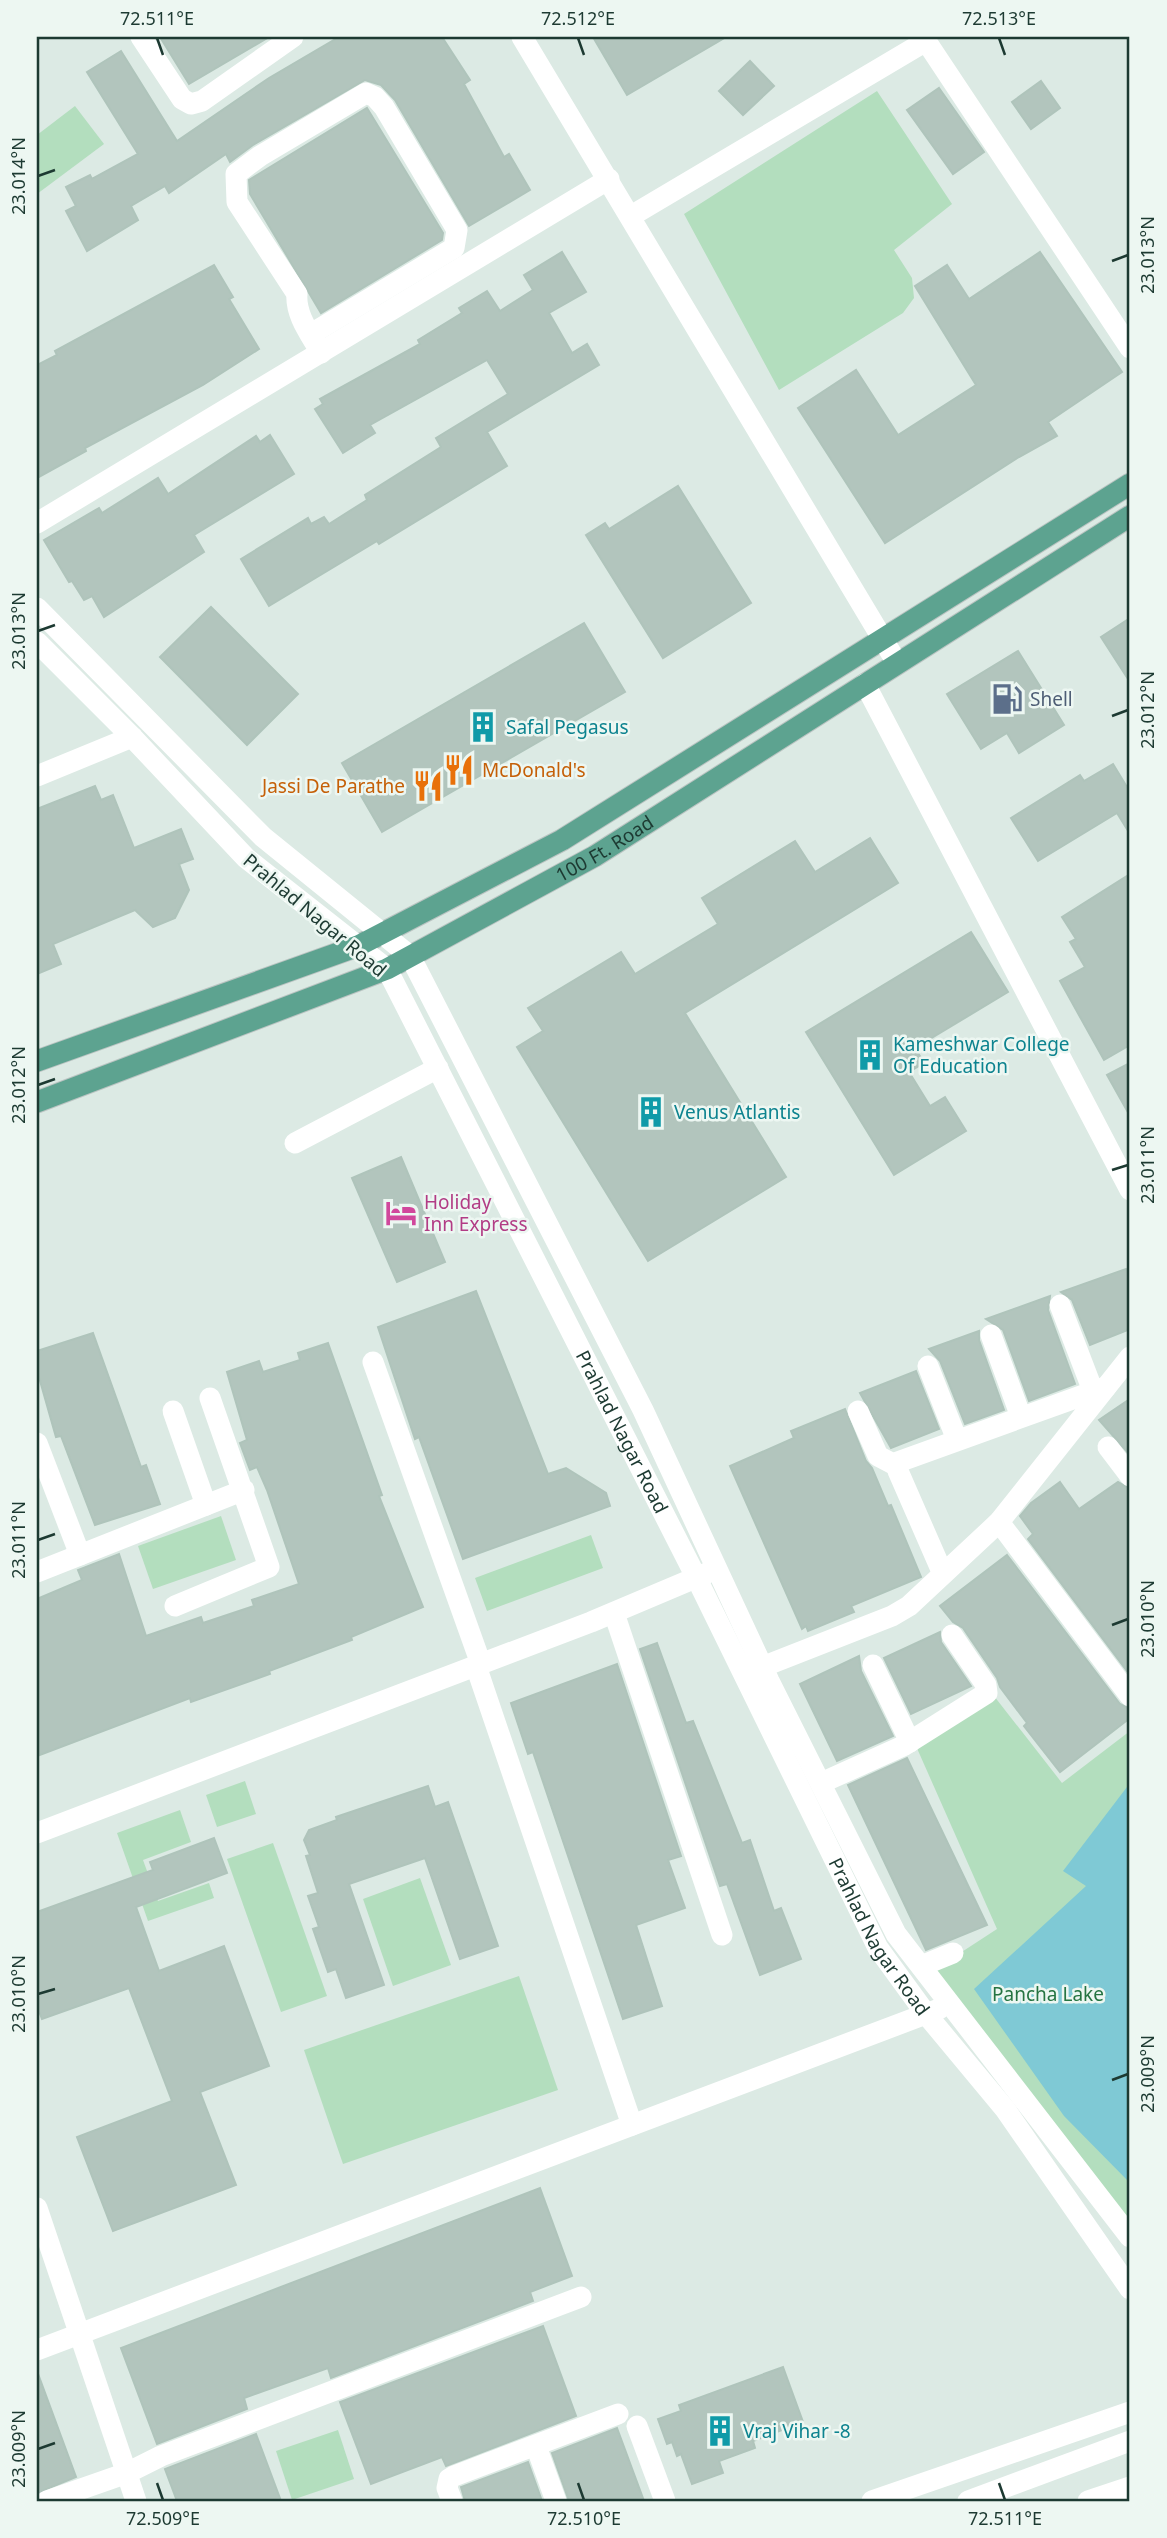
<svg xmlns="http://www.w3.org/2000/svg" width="1167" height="2538" font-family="'Noto Sans',sans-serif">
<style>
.green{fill:#b3debe}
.water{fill:#7fc9d5}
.building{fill:#b2c5bd;stroke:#afc4bb;stroke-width:2}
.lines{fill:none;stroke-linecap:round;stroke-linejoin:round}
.major-casing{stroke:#bbc4c2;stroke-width:23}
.minor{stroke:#fff;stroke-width:21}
.major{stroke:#5da390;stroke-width:21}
.ticks{fill:none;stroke:#1d3a32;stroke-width:2.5}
.labels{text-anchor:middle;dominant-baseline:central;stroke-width:5;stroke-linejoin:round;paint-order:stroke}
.service-label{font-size:19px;fill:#4e5e75;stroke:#edf7f2;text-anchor:start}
.culture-label{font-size:19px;fill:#0d838f;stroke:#edf7f2;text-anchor:start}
.food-label{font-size:19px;fill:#c56008;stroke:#edf7f2;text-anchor:start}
.street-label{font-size:19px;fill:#1d3a32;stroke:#edf7f2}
.hotel-label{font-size:19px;fill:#b23c85;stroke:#edf7f2;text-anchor:start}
.park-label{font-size:19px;fill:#257442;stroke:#edf7f2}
.neatline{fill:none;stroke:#1d3a32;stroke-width:2.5}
.ticks-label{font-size:18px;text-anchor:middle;fill:#1d3a32}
</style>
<rect width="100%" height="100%" fill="#dceae4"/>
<!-- green -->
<g class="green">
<path d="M 877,91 L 952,204 L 894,250 L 912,278 L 914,298 L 903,313 L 779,390 L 684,214 Z"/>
<path d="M 75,106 L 104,144 L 37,194 L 37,135 Z"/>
<path d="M 221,1516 L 236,1560 L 153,1589 L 138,1546 Z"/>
<path d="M 591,1535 L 603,1568 L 487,1611 L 475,1578 Z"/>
<path d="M 987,1687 L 1062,1783 L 1130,1731 L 1130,2245 L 931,1972 L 997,1929 L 912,1737 Z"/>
<path d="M 245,1781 L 256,1814 L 217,1827 L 206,1795 Z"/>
<path d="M 180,1810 L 191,1842 L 143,1860 L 158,1901 L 209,1883 L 214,1898 L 148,1921 L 117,1833 Z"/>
<path d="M 273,1843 L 327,1996 L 281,2012 L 227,1859 Z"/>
<path d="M 420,1878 L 451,1965 L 393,1986 L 363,1899 Z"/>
<path d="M 519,1976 L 558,2090 L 343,2164 L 304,2050 Z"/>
<path d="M 338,2430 L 354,2479 L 292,2500 L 276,2451 Z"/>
</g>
<!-- water -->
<path class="water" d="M 1130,1783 L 1130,2183 L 1064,2116 L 974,1989 L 1086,1886 L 1063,1871 Z"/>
<!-- building -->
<g class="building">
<path d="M 160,37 L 269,37 L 189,84 Z"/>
<path d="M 339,37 L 442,37 L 470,80 L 464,84 L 504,157 L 509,154 L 530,190 L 469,226 L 395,100 L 381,85 L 365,80 L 253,145 L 230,162 L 226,154 L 169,193 L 165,186 L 131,206 L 138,220 L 87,251 L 66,211 L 76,206 L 66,187 L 90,175 L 92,179 L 138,154 L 87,72 L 121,51 L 177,141 L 269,78 Z"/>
<path d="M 593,37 L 726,37 L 627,95 Z"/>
<path d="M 750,61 L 774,86 L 743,115 L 719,91 Z"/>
<path d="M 1041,81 L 1060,108 L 1031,129 L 1012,102 Z"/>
<path d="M 939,88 L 984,152 L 953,174 L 907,110 Z"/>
<path d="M 367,108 L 443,233 L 442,240 L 321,313 L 250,194 L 249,180 Z"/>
<path d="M 562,252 L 586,292 L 549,313 L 572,353 L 587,344 L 599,365 L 487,432 L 507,466 L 379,544 L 377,541 L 269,606 L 241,559 L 308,518 L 311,524 L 324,517 L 329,524 L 367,500 L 365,495 L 441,447 L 436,438 L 508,394 L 487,360 L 370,425 L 375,433 L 343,453 L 315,409 L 323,404 L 320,399 L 420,344 L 418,340 L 462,313 L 459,308 L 487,291 L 500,311 L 533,290 L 524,275 Z"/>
<path d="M 1040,252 L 1122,372 L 1048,422 L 1057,436 L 1019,457 L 885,543 L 798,408 L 856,370 L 898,435 L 976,385 L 915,286 L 947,265 L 969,299 Z"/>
<path d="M 214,265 L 233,297 L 229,299 L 259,349 L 203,385 L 85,448 L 86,451 L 37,478 L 37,365 L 57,355 L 55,351 Z"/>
<path d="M 270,435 L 294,474 L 194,535 L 204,552 L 104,617 L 92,596 L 84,600 L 72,581 L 69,582 L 44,540 L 99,508 L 102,513 L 158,478 L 168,494 L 256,436 L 260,442 Z"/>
<path d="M 678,486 L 751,603 L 663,658 L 586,535 L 605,523 L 609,529 Z"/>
<path d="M 211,607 L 298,694 L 247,745 L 160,657 Z"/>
<path d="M 1130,618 L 1130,682 L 1101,637 Z"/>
<path d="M 584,623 L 625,692 L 382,832 L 342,763 Z"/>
<path d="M 1018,651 L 1064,725 L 1019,753 L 1007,733 L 981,749 L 947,694 Z"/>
<path d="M 1113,764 L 1130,792 L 1130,834 L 1117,813 L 1038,861 L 1011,818 L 1080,775 L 1084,781 Z"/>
<path d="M 95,786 L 101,800 L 113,795 L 134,848 L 181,829 L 193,859 L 179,864 L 189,890 L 175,918 L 153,927 L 135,910 L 53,944 L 61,964 L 37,974 L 37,809 Z"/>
<path d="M 870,838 L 898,883 L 685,1013 L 786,1177 L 648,1261 L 517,1047 L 543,1031 L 528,1008 L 621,952 L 635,974 L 718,924 L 702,898 L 795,841 L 815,872 Z"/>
<path d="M 1130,874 L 1130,1045 L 1104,1060 L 1060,981 L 1085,967 L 1070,942 L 1076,939 L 1062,917 Z"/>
<path d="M 971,932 L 1008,992 L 915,1048 L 924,1063 L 909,1072 L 930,1106 L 945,1097 L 966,1131 L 894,1175 L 806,1032 Z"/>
<path d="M 1130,1063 L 1130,1116 L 1107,1075 Z"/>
<path d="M 401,1157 L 445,1262 L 397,1282 L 352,1178 Z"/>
<path d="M 1126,1269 L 1130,1282 L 1130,1329 L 1090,1345 L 1072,1300 L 1061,1292 Z"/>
<path d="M 476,1291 L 548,1474 L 566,1468 L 606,1493 L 610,1506 L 463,1559 L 419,1437 L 415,1439 L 378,1327 Z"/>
<path d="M 1050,1296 L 1048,1310 L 1075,1384 L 1029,1401 L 1003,1330 L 986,1319 Z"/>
<path d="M 979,1331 L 979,1340 L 1004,1410 L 965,1424 L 940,1361 L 929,1349 Z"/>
<path d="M 93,1333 L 141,1467 L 146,1465 L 160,1504 L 95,1525 L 61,1436 L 56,1437 L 37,1370 L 37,1351 Z"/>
<path d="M 328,1343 L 382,1495 L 379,1496 L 423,1607 L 351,1637 L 352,1640 L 269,1671 L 270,1674 L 191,1702 L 190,1698 L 37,1756 L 37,1599 L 82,1580 L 78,1570 L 119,1554 L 146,1636 L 201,1617 L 203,1623 L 254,1606 L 252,1600 L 299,1584 L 267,1490 L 257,1467 L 250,1470 L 240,1443 L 247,1440 L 227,1372 L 259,1361 L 263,1372 L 300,1360 L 298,1353 Z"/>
<path d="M 916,1371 L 939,1429 L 891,1448 L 860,1393 Z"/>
<path d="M 1130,1399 L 1130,1455 L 1099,1420 Z"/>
<path d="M 845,1409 L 866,1461 L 872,1468 L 888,1506 L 891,1505 L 921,1577 L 851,1606 L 854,1612 L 808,1631 L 806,1626 L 802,1629 L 730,1466 L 794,1438 L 791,1431 Z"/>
<path d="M 1060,1482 L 1079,1509 L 1118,1482 L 1130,1489 L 1130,1675 L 1028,1539 L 1033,1534 L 1020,1516 L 1031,1503 Z"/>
<path d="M 1007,1555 L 1120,1704 L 1130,1709 L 1130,1718 L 1060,1772 L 1024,1726 L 1027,1723 L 1000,1687 L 997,1678 L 963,1628 L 953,1622 L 940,1606 Z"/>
<path d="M 940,1632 L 941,1642 L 971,1686 L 911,1714 L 884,1658 Z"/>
<path d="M 657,1643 L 686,1723 L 693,1721 L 742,1843 L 750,1840 L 774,1911 L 781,1908 L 801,1959 L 760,1975 L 727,1884 L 720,1886 L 640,1649 Z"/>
<path d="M 859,1656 L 861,1671 L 893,1736 L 837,1761 L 800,1684 Z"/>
<path d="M 617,1664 L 681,1856 L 668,1860 L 685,1908 L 636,1925 L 662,2006 L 623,2019 L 533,1752 L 528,1754 L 511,1703 Z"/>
<path d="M 907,1758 L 987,1925 L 926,1950 L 848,1785 Z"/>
<path d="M 428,1786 L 435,1807 L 448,1802 L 498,1946 L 460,1959 L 425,1858 L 349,1884 L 384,1985 L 346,1998 L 336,1969 L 328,1972 L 313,1929 L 319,1927 L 308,1896 L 318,1893 L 306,1856 L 310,1855 L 304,1840 L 309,1830 L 337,1820 L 336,1817 Z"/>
<path d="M 214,1838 L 227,1873 L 136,1907 L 159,1971 L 224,1946 L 269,2066 L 200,2092 L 236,2185 L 113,2231 L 77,2137 L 172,2101 L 129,1988 L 42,2019 L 37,2006 L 37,1912 L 153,1870 L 150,1862 Z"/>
<path d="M 540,2188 L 572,2276 L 530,2292 L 533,2301 L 331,2378 L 328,2368 L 244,2398 L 247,2409 L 157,2444 L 121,2348 Z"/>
<path d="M 543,2326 L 576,2416 L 446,2466 L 442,2457 L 371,2484 L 340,2402 Z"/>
<path d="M 783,2367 L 803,2422 L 753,2441 L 755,2448 L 719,2461 L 723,2473 L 692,2484 L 681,2454 L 677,2456 L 672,2442 L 667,2444 L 658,2419 L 681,2411 L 679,2405 Z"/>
<path d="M 37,2371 L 76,2477 L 37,2493 Z"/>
<path d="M 617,2428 L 644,2501 L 569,2501 L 552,2453 Z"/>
<path d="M 256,2434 L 281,2501 L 177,2501 L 165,2469 Z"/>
<path d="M 528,2462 L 542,2501 L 465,2501 L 461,2487 Z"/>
</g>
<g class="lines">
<defs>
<g id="major">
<path d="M 37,1061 L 358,946 L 562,840 L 1130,484"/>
<path id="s2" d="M 37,1102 L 387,969 L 595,856 L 1130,516"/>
</g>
</defs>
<!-- major casing -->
<use href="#major" class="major-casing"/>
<!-- minor -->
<g class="minor">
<path d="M 141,37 L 182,99 L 191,104 L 202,101 L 293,37"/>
<path d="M 522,37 L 897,663"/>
<path d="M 631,216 L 926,41 L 1130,348"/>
<path d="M 311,334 L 454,248 L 457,230 L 384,107 L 375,97 L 366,93 L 260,156 L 236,174 L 237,202 L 297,294 C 295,315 311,335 321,353"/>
<path d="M 37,523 L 609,179"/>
<path d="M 37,608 L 263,837 L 410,956 L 643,1410 L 769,1681 L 896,1934 L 1130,2237"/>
<path id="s1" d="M 37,642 L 132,737 L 246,858 L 387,969 L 696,1577 L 878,1948 L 926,2014 L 1005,2109 L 1130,2289"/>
<path d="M 865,684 L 1130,1190"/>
<path d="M 37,776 L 132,737"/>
<path d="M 295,1143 L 438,1068"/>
<path d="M 1060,1305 L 1093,1391"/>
<path d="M 991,1335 L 1021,1417"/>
<path d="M 373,1362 L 481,1664"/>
<path d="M 928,1366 L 957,1440"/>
<path d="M 173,1411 L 206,1505"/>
<path d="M 858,1411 L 878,1456 L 897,1466"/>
<path d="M 37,1443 L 80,1555"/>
<path d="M 1108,1447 L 1130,1476"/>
<path d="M 999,1522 L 1130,1696"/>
<path d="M 37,1572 L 244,1490"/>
<path d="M 943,1574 L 898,1471 L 898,1462 L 1106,1387"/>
<path d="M 175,1606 L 269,1567 L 210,1398"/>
<path d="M 614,1613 L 722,1935"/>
<path d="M 873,1665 L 910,1742"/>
<path d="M 476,1666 L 632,2125"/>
<path d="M 762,1667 L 892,1616 L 909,1606 L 999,1522 L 1130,1357"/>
<path d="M 821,1783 L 903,1746 L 987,1693 L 986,1685 L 952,1635"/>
<path d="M 37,1833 L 591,1622 L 707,1573"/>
<path d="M 921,1966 L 953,1953"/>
<path d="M 37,2208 L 136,2501"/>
<path d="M 37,2350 L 939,2009"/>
<path d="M 637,2426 L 665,2501"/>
<path d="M 536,2446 L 556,2501"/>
<path d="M 47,2501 L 127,2473 L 161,2456 L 581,2297"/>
<path d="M 452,2501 L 447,2488 L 449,2479 L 454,2476 L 618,2414"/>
<path d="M 872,2501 L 1130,2412"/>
<path d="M 968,2501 L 1130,2441"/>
<path d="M 1088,2501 L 1130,2487"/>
</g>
<!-- major -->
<use href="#major" class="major"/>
</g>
<!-- ticks -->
<path class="ticks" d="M 157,38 L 163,55M 578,38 L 584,55M 999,38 L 1005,55M 38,176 L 55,170M 1112,261 L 1128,255M 38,631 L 55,625M 1112,716 L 1128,710M 38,1085 L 55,1079M 1112,1170 L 1128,1165M 38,1540 L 55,1534M 1112,1625 L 1128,1619M 38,1994 L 55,1989M 1112,2080 L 1128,2074M 38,2449 L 55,2443M 157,2483 L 163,2500M 578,2483 L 584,2500M 999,2483 L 1005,2500"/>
<!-- icons -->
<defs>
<symbol id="fuel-bare" viewBox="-9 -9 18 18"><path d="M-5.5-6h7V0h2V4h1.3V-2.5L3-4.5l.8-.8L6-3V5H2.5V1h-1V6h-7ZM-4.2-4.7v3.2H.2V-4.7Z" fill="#5c6f8a" stroke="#edf7f2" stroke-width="2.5" paint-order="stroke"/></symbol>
<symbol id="building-bare" viewBox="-9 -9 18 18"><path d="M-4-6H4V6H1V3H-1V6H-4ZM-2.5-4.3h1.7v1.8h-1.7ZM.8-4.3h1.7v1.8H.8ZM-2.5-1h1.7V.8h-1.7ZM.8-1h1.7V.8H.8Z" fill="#0f9aa8" stroke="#edf7f2" stroke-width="2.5" paint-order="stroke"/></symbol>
<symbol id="restaurant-bare" viewBox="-9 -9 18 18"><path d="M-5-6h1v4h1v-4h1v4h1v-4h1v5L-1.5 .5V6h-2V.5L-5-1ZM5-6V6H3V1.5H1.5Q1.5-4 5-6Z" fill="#e8710a" stroke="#edf7f2" stroke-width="2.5" paint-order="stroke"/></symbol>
<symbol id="hotel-bare" viewBox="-9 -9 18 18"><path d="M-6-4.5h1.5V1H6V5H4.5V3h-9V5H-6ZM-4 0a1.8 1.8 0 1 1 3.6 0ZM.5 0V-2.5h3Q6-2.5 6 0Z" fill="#d1479c" stroke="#edf7f2" stroke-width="2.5" paint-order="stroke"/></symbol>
</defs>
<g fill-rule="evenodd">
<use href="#fuel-bare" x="985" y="677" width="44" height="44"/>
<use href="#building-bare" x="461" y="705" width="44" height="44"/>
<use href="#restaurant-bare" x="437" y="748" width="44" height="44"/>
<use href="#restaurant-bare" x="406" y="764" width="44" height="44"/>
<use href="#building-bare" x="848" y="1033" width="44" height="44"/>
<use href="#building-bare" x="629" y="1090" width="44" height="44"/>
<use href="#hotel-bare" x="379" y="1191" width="44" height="44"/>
<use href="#building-bare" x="698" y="2409" width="44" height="44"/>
</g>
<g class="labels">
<!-- service labels -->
<g class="service-label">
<text x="1030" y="699">Shell</text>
</g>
<!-- culture labels -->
<g class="culture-label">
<text x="506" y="727">Safal Pegasus</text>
<text x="893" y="1044">Kameshwar College<tspan x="893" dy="22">Of Education</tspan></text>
<text x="674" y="1112">Venus Atlantis</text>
<text x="743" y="2431">Vraj Vihar -8</text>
</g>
<!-- food labels -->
<g class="food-label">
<text x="482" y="770">McDonald's</text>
<text x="405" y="786" text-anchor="end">Jassi De Parathe</text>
</g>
<!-- street labels -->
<g class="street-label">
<text stroke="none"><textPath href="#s2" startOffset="623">100 Ft. Road</textPath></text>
<text transform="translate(315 915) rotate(40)">Prahlad Nagar Road</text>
<text stroke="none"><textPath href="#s1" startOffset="999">Prahlad Nagar Road</textPath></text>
<text stroke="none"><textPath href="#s1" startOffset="1566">Prahlad Nagar Road</textPath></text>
</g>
<!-- hotel labels -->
<g class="hotel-label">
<text x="424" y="1202">Holiday<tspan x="424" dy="22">Inn Express</tspan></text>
</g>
<!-- park labels -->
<g class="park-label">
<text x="1048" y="1994">Pancha Lake</text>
</g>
</g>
<!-- border -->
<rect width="1167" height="2538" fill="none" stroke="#edf7f2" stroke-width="77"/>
<rect x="38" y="38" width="1090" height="2462" class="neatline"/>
<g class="ticks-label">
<text x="157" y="25">72.511°E</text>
<text x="578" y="25">72.512°E</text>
<text x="999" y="25">72.513°E</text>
<text transform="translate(19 176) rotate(-90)" y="6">23.014°N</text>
<text transform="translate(1148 255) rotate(-90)" y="6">23.013°N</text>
<text transform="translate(19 631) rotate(-90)" y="6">23.013°N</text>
<text transform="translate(1148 710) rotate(-90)" y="6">23.012°N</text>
<text transform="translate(19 1085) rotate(-90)" y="6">23.012°N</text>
<text transform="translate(1148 1165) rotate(-90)" y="6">23.011°N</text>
<text transform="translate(19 1540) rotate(-90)" y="6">23.011°N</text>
<text transform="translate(1148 1619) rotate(-90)" y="6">23.010°N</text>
<text transform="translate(19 1994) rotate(-90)" y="6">23.010°N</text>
<text transform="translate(1148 2074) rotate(-90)" y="6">23.009°N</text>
<text transform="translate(19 2449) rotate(-90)" y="6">23.009°N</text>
<text x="163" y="2525">72.509°E</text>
<text x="584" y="2525">72.510°E</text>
<text x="1005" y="2525">72.511°E</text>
</g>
</svg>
